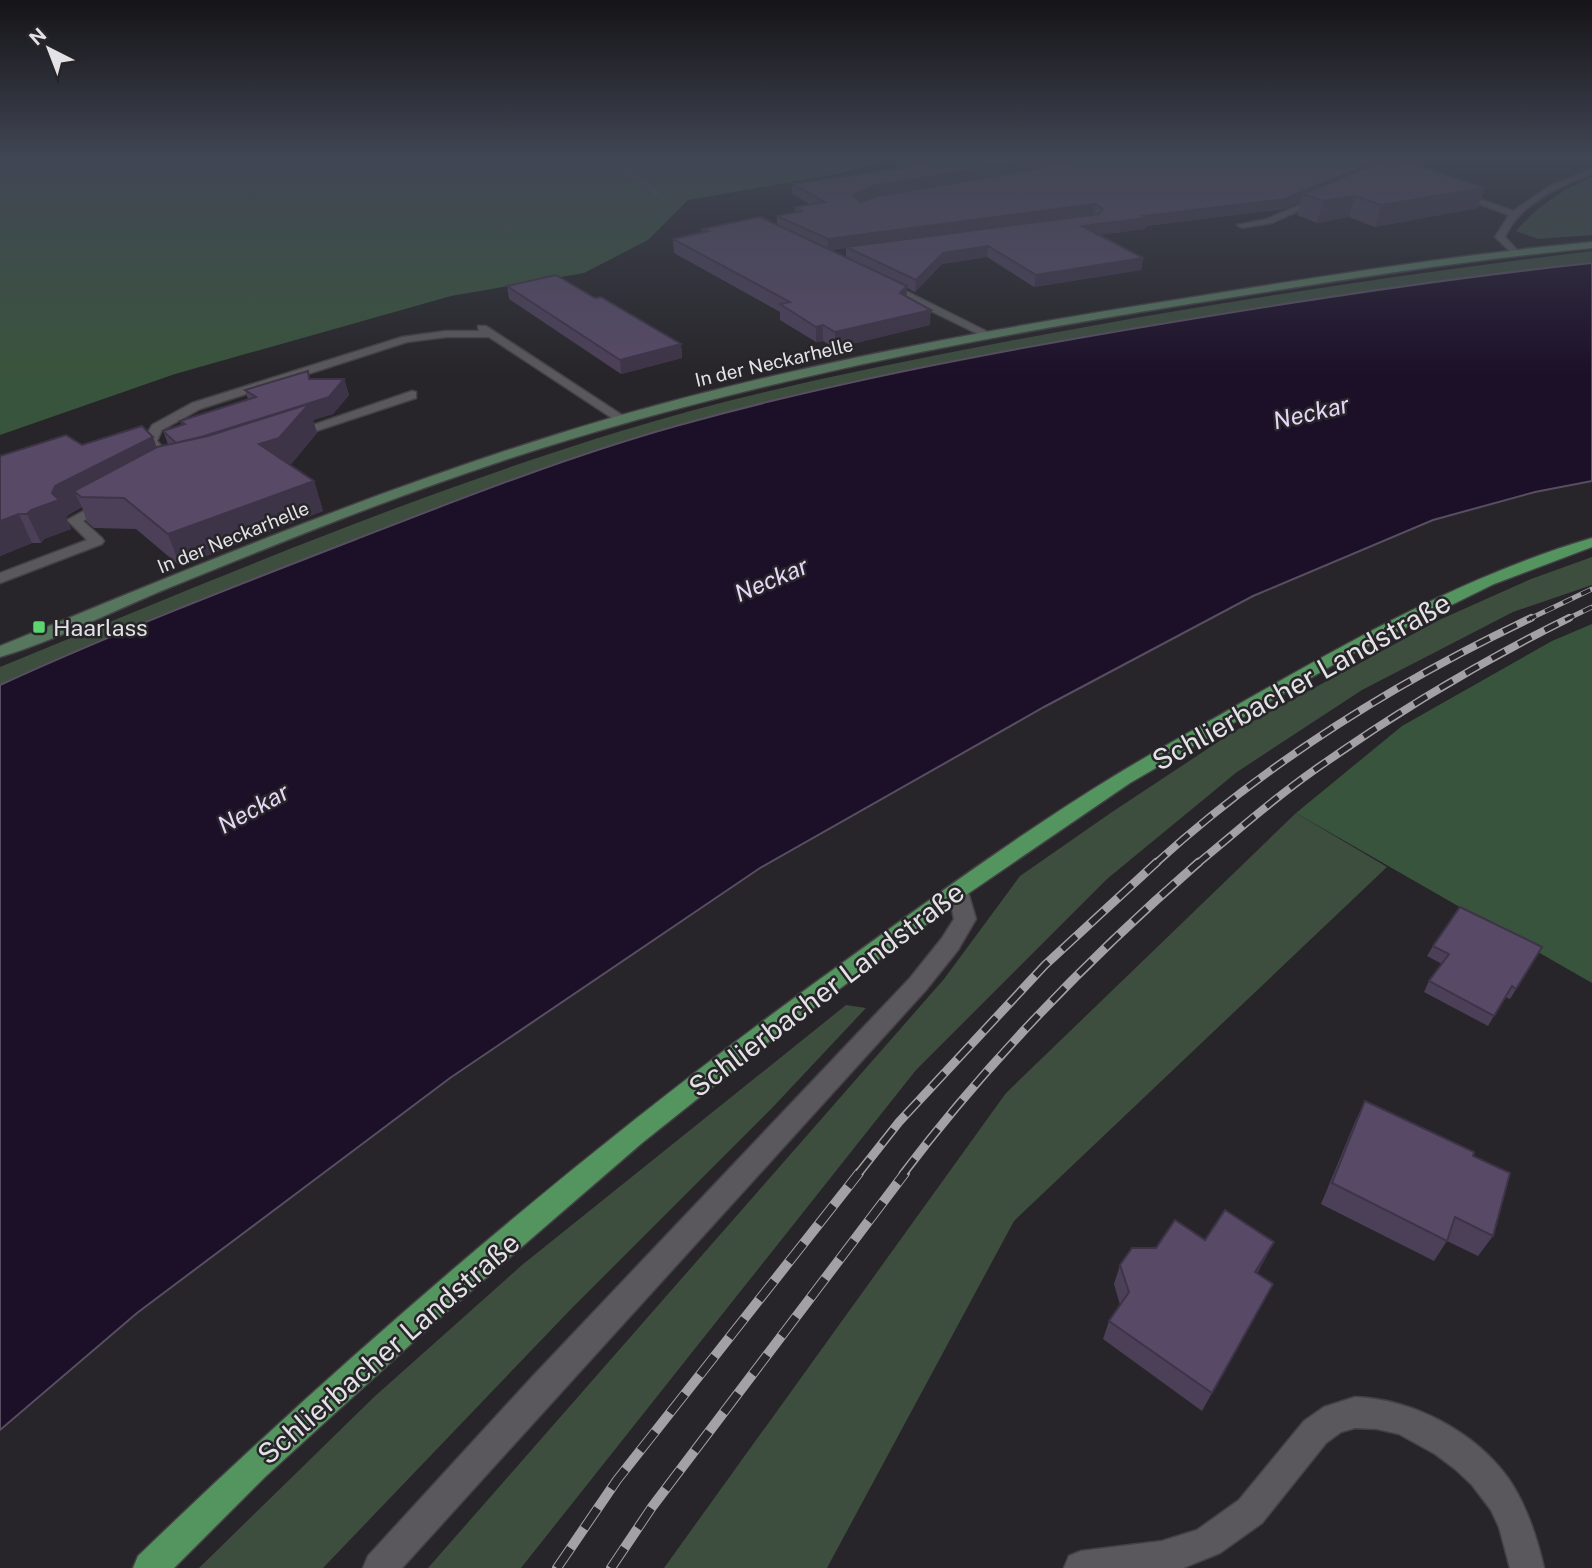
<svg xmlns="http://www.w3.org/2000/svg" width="1592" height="1568" font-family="'Public Sans',sans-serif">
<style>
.green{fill:#3d4d3e}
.forest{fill:#39543c}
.water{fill:#1c0f28;stroke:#584e61;stroke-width:2}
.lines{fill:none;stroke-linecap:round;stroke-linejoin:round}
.stream{fill:#584e61;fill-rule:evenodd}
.service-casing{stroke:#434145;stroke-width:3}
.minor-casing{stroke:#434145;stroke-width:3}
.secondary-casing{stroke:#434145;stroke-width:3}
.primary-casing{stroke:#434145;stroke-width:3}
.service{fill:#5a585c;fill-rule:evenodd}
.minor{fill:#5a585c;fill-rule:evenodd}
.secondary{fill:#57765e;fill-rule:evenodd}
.primary{fill:#54945f;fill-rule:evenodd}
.rail-far3-casing{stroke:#a3a1a5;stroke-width:5}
.rail-far2-casing{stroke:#a3a1a5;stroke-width:8}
.rail-far1-casing{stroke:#a3a1a5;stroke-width:9}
.rail-casing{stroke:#a3a1a5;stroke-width:10}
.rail-far3{stroke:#272529;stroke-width:3.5;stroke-dasharray:10;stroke-linecap:butt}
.rail-far2{stroke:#272529;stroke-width:5;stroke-dasharray:15;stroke-linecap:butt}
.rail-far1{stroke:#272529;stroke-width:6;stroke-dasharray:19;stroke-linecap:butt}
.rail{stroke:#272529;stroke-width:8;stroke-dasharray:24;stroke-linecap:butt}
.wall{fill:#4c4059;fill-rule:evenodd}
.shaded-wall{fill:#3e3448}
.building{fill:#584a67;stroke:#3e3448;stroke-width:2}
.poi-dot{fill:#5bd56e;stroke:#272529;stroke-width:2.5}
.labels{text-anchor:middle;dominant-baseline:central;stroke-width:5;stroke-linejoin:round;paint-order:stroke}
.far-street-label{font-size:19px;fill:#e3e2e5;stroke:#272529}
.poi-label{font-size:23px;fill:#e3e2e5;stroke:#272529;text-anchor:start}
.water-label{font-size:24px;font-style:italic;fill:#e6d6f8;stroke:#272529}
.near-street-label{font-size:28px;fill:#e3e2e5;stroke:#272529}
</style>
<rect width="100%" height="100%" fill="#272529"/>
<!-- green -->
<g class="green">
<path d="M 1592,177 L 1592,235 L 1538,239 L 1516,231 C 1538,206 1561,190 1592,177 Z"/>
<path d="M 1592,251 L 1592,263 C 1438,279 1284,303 1131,329 C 978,356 826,384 676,426 C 566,457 460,499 354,540 C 235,586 116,632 0,685 L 0,667 C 205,583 409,496 621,431 C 748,392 879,366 1009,341 C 1202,304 1397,275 1592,251 Z"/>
<path d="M 1592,557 L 1592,585 L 1513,612 L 1362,690 L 1237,772 L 1107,879 L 916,1070 L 521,1568 L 428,1568 L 944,979 L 1020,876 L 1112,812 L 1233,732 L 1439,620 L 1531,579 Z"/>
<path d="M 1296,813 L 1387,867 L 1014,1221 L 827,1568 L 664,1568 L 1006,1093 Z"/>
<path d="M 846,1005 L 866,1008 L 773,1107 L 572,1308 L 323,1568 L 199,1568 L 374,1397 L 522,1265 Z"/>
</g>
<!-- forest -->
<g class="forest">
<path d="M 0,157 L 899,157 L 838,174 L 688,200 L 648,240 L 584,273 L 451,296 L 175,374 L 0,435 Z"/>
<path d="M 1592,624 L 1592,983 L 1296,813 L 1402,726 L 1552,641 Z"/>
</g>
<!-- water -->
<path class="water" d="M 1592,263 L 1592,481 L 1535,492 L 1433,520 L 1253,596 L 1044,707 L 760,868 L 450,1078 L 137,1313 L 0,1430 L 0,685 C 116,632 235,586 354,540 C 460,499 566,457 676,426 C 826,384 978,355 1131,329 C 1284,303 1438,279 1592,263 Z"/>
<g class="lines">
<!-- stream -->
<path class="stream" d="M 590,160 C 617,167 641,172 660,194 L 655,195 C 637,175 614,169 588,163 Z"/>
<defs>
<g id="service">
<path d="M 478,326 L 486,326 L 628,419 L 622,423 L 618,422 L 489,337 L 446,337 L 407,342 L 200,409 L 162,430 L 157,441 L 169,454 L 167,457 L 157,457 L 143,442 L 152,425 L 192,403 L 402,337 L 446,331 L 479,331 Z"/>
<path d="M 412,391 L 416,392 L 416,398 L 295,438 L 290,439 L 284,435 Z"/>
<path d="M 106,499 L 111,500 L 111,506 L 83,521 L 102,538 L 104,541 L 102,544 L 0,583 L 0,573 L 87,540 L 67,520 Z"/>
</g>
<g id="minor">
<path d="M 1592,169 L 1592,174 C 1559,187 1520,203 1505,237 L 1520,253 L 1515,256 L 1495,237 L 1509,215 L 1452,194 L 1459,192 L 1513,211 L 1550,186 Z"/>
<path d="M 1318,197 L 1325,199 L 1272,223 L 1242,228 L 1237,225 L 1267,219 Z"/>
<path d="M 878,281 L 886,281 L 994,335 L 984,337 L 878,285 Z"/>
<path d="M 959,882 L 966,885 L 976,919 L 958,950 L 926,990 L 402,1568 L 363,1568 L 368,1556 L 533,1376 L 910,978 L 942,938 L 954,919 L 948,890 L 952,885 Z"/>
<path d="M 1355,1397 C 1412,1399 1474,1431 1508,1478 C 1526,1504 1537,1537 1544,1568 L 1510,1568 L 1499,1527 L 1491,1510 L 1472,1485 L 1455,1469 L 1435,1454 L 1399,1434 L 1377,1429 L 1355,1428 L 1341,1432 L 1326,1443 L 1262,1523 L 1220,1553 L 1183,1568 L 1064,1568 L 1069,1556 L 1081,1551 L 1162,1541 L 1197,1530 L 1239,1500 L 1304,1421 L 1324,1407 Z"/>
</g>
<path id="secondary" d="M 1592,242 L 1592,248 C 1457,261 1323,283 1189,304 C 957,341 726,387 502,461 C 387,499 274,545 161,591 C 109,613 54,641 0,657 L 0,646 C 184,571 368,493 558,434 C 761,371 971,332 1181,299 C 1318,277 1454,255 1592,242 Z"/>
<path id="primary" d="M 1592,538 L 1592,547 L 1494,584 L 1350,655 L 1130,783 L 966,895 L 780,1033 L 642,1143 L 435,1322 L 265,1477 L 174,1568 L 133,1568 L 138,1556 C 362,1340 599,1137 852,956 C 939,893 1027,829 1119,773 C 1152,753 1186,734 1220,715 C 1339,647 1460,577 1592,538 Z"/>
</defs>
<!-- service casing -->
<use href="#service" class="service-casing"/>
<!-- minor casing -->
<use href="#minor" class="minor-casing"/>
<!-- secondary casing -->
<use href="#secondary" class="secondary-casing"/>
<!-- primary casing -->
<use href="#primary" class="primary-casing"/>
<!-- service -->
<use href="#service" class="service"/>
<!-- minor -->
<use href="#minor" class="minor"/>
<!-- secondary -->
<use href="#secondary" class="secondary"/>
<!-- primary -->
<use href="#primary" class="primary"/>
<defs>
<g id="rail-far3">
<path d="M 1527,620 L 1592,589"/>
<path d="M 1565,620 L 1592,607"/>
</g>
<g id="rail-far2">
<path d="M 1155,864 C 1266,763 1396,682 1531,618"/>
<path d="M 1197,864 C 1235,833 1273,799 1313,771 C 1395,713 1480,662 1569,618"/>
</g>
<g id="rail-far1">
<path d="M 858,1174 L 899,1122 L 1045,965 L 1157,862"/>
<path d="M 903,1174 C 989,1060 1091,956 1199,862"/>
</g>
<g id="rail">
<path d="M 557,1568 L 617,1480 L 859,1173"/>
<path d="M 611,1568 L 652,1507 L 905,1173"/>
</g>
</defs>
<!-- rail-far3 casing -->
<use href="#rail-far3" class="rail-far3-casing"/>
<!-- rail-far2 casing -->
<use href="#rail-far2" class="rail-far2-casing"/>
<!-- rail-far1 casing -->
<use href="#rail-far1" class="rail-far1-casing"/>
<!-- rail casing -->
<use href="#rail" class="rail-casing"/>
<!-- rail-far3 -->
<use href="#rail-far3" class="rail-far3"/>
<!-- rail-far2 -->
<use href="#rail-far2" class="rail-far2"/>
<!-- rail-far1 -->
<use href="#rail-far1" class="rail-far1"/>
<!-- rail -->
<use href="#rail" class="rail"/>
</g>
<!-- wall -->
<g class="wall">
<path d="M 1373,165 L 1478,208 L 1375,227 L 1349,217 L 1317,223 L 1297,215 L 1301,202 L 1283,209 L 1146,226 L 1145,229 L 1099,235 L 1143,258 L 1141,270 L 1034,287 L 987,257 L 942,264 L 915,292 L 907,288 L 906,297 L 930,325 L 835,348 L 823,341 L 816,342 L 780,320 L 780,312 L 674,253 L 673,239 L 703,232 L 702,229 L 777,225 L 777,216 L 795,212 L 795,207 L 810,204 L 792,194 L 792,184 ZM 909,191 L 866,200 L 874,196 ZM 846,248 L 846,258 L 830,250 Z"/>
<path d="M 507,286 L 595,298 L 681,344 L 682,358 L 621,374 L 509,299 Z"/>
<path d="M 308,371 L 310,379 L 344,379 L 349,395 L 333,414 L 313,420 L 317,433 L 290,465 L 314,481 L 323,511 L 180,566 L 136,529 L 94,528 L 87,522 L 82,507 L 68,515 L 66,518 L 71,529 L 44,539 L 41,543 L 32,543 L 0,556 L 0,456 L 82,445 L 157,447 L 168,444 L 163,431 L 182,425 L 180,421 L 248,399 L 245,390 Z"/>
<path d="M 1433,946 L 1542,947 L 1510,999 L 1505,997 L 1488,1026 L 1424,992 L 1429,981 L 1442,964 L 1427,956 Z"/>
<path d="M 1365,1101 L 1473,1156 L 1493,1236 L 1478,1256 L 1447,1241 L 1434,1261 L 1321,1204 L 1355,1122 Z"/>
<path d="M 1205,1240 L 1274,1242 L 1257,1274 L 1273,1284 L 1202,1411 L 1103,1339 L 1109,1321 L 1120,1305 L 1114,1284 L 1120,1265 L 1156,1248 Z"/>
</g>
<!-- shaded-wall -->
<g class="shaded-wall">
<path d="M 1049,157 L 1087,157 L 1037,169 L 874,196 L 853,206 L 853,195 L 874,186 Z"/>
<path d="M 1374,162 L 1371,172 L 1303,194 L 1301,202 L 1283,209 L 1146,226 L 1145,229 L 1081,237 L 1082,226 L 1143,216 Z"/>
<path d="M 1485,188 L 1478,208 L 1375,227 L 1381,205 Z"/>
<path d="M 1355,196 L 1349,217 L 1317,223 L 1323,201 Z"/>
<path d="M 1095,204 L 1094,214 L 827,250 L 828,239 Z"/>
<path d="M 988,246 L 987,257 L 942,264 L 915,292 L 916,280 L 943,253 Z"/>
<path d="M 1143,258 L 1141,270 L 1034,287 L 1036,275 Z"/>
<path d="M 907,286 L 906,301 L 900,293 Z"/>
<path d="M 931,310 L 930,325 L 835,348 L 835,332 Z"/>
<path d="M 823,325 L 823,341 L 816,342 L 816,327 Z"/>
<path d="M 681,344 L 682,358 L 621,374 L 620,360 Z"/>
<path d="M 344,379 L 349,395 L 333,414 L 313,420 L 317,433 L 288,468 L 201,437 Z"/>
<path d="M 153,437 L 163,464 L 74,491 L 82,507 L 68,515 L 66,518 L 71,529 L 44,539 L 41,543 L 27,514 L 52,493 L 55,486 Z"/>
<path d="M 314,481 L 323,511 L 180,566 L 168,534 Z"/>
<path d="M 19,514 L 32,543 L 0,556 L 0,521 Z"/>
<path d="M 1274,1242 L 1264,1261 L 1245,1291 L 1255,1272 Z"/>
<path d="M 1273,1284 L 1263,1303 L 1202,1411 L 1212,1393 Z"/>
</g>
<!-- building -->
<g class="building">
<path d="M 931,157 L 1049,157 L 874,186 L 853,195 L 860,202 L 877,196 L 1040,168 L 1085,157 L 1360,157 L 1374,162 L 1285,199 L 1143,216 L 1147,218 L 1082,226 L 1143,258 L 1036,275 L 988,246 L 943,253 L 916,280 L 846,247 L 1099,214 L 1103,209 L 1095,204 L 828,239 L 777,216 L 802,211 L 795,207 L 825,202 L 792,184 L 907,167 Z"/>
<path d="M 1392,157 L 1485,188 L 1381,205 L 1355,196 L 1323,201 L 1303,194 Z"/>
<path d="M 760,217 L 907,286 L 900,293 L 931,310 L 835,332 L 823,325 L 816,327 L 780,304 L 790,302 L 673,239 L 708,231 L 702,229 Z"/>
<path d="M 556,275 L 595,298 L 601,297 L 681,344 L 620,360 L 507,286 Z"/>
<path d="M 308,371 L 309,379 L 344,379 L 329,397 L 201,437 L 176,443 L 163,431 L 185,424 L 180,421 L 256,397 L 245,390 Z"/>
<path d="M 309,404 L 279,438 L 259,444 L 314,481 L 168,534 L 124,498 L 81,497 L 74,491 L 157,447 L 208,436 Z"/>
<path d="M 142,426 L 153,437 L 55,486 L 52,493 L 59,500 L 31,510 L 27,514 L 19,514 L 0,521 L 0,456 L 66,435 L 82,445 Z"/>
<path d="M 1460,907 L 1542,947 L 1516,989 L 1512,986 L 1494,1016 L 1429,981 L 1449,954 L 1433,946 Z"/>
<path d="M 1365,1101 L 1474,1152 L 1473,1156 L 1510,1173 L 1493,1236 L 1455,1217 L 1447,1241 L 1332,1183 Z"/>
<path d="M 1225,1210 L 1274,1242 L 1255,1272 L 1273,1284 L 1212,1393 L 1109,1321 L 1129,1292 L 1120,1265 L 1132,1248 L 1156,1248 L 1175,1220 L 1205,1240 Z"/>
</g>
<!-- sky -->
<linearGradient id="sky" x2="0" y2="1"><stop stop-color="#151417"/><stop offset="0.42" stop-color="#414654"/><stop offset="1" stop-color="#414654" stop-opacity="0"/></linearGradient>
<rect width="1592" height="376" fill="url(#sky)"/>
<!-- markers -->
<rect class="poi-dot" x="32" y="620" width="14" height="14" rx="3.5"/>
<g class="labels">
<!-- far-street labels -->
<g class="far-street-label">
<text transform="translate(774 362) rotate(-13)">In der Neckarhelle</text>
<text transform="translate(233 537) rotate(-22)">In der Neckarhelle</text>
</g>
<!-- poi labels -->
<g class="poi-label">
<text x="53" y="627">Haarlass</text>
</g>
<!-- water labels -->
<g class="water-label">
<text transform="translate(1311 412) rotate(-13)">Neckar</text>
<text transform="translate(771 579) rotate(-23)">Neckar</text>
<text transform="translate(253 808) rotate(-29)">Neckar</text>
</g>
<!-- near-street labels -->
<g class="near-street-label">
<text transform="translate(1301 681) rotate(-29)">Schlierbacher Landstraße</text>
<text transform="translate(826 989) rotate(-37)">Schlierbacher Landstraße</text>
<text transform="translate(388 1348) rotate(-41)">Schlierbacher Landstraße</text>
</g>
</g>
<!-- north arrow -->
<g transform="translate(49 49) rotate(318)" stroke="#272529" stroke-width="5" paint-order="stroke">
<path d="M0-5L12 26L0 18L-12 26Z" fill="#e3e2e5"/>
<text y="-10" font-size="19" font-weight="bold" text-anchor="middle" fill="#e3e2e5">N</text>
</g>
</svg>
